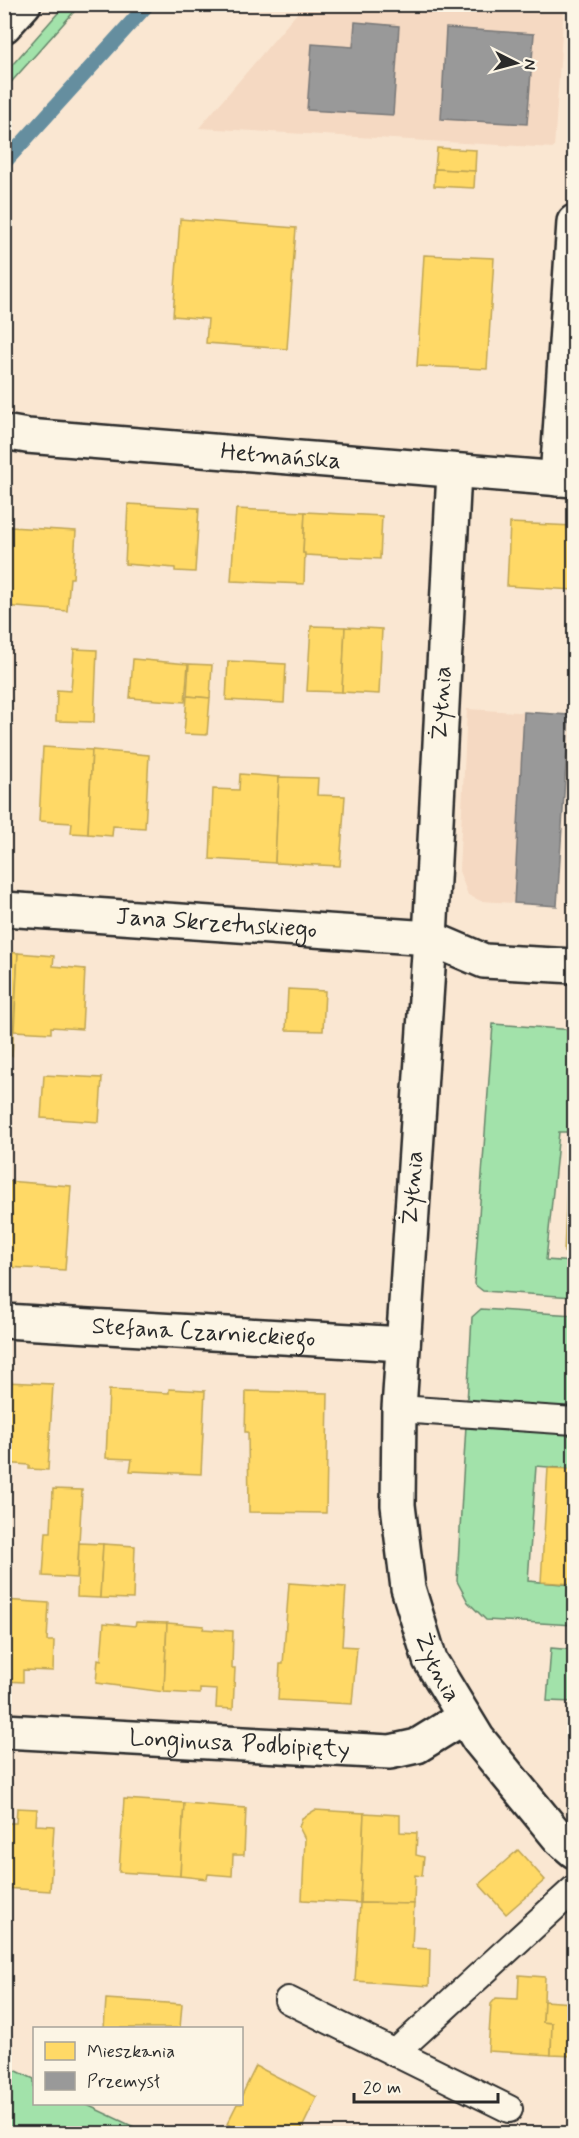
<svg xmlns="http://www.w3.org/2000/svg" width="579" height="2138" font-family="Mynerve,sans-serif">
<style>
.built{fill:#f5d9c2}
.green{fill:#a2e2aa;stroke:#66866a;stroke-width:1.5}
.homes{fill:#ffd966;stroke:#bfa554;stroke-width:1.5}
.industry{fill:#999;stroke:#787878;stroke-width:1.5}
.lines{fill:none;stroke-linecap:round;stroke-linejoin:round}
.stream{stroke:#658e9f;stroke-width:15}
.lane-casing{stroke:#2b2b2b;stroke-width:30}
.street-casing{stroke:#2b2b2b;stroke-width:38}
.secondary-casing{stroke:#2b2b2b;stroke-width:38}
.lane{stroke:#fcf5e5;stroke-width:26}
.street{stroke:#fcf5e5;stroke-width:33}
.secondary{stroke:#fcf5e5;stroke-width:33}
.labels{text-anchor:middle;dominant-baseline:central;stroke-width:6;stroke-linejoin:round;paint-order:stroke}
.street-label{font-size:24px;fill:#2b2b2b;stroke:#fcf5e5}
</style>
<rect width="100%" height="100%" fill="#fae7d2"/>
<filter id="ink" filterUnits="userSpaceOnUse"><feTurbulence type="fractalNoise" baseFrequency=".0167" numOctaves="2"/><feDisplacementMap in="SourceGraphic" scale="12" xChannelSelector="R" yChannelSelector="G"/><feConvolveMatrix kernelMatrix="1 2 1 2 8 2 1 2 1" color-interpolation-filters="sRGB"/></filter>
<g filter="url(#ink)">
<!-- built -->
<g class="built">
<path d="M 304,5 L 564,5 L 554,148 L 199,128 Z"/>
<path d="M 467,709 L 569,715 L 557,906 L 481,901 L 468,895 L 459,871 Z"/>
</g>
<!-- green -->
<g class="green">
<path d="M 65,5 L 80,5 L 5,89 L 5,73 Z"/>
<path d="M 493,1024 L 574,1030 L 574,1132 L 559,1132 L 546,1260 L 574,1262 L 574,1297 L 483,1291 L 474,1284 Z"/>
<path d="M 481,1309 L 574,1315 L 574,1410 L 467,1403 L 472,1317 Z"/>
<path d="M 466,1425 L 574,1432 L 574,1469 L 536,1466 L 528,1581 L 574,1585 L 574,1625 L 486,1620 L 468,1602 L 457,1581 Z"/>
<path d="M 551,1648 L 574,1650 L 574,1702 L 547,1701 Z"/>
<path d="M 4,2065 L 34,2079 L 34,2104 L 85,2104 L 147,2133 L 5,2133 Z"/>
</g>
<!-- homes -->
<g class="homes">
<path d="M 437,148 L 476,150 L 475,171 L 435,169 Z"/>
<path d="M 435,169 L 475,171 L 474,188 L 434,186 Z"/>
<path d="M 180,219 L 296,228 L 287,349 L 206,343 L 208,319 L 173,316 Z"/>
<path d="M 424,255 L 494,258 L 487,369 L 417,366 Z"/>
<path d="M 128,504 L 199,508 L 195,572 L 175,571 L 175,568 L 125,564 Z"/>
<path d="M 236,509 L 305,512 L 303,553 L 305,553 L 304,584 L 231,581 Z"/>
<path d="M 305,512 L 382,516 L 380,559 L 305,555 L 305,553 L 303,553 Z"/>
<path d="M 510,523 L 574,526 L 574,590 L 507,586 Z"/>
<path d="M 10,527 L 76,531 L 73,578 L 70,578 L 67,611 L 4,606 Z"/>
<path d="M 311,626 L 345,627 L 342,692 L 307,691 Z"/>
<path d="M 345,627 L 382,629 L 379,694 L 342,692 Z"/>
<path d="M 574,629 L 574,700 L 570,700 Z"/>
<path d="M 74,649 L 97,650 L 94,722 L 56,721 L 57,690 L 71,691 Z"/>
<path d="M 133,659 L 188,664 L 185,702 L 130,698 Z"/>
<path d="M 228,661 L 286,664 L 284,703 L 226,700 Z"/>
<path d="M 189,664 L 212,665 L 210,698 L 187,696 Z"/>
<path d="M 187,696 L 210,698 L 207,735 L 184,734 Z"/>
<path d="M 43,747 L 92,750 L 88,834 L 71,833 L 72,823 L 39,821 Z"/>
<path d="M 92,750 L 149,755 L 145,828 L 113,826 L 112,836 L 88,834 Z"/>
<path d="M 240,774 L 279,777 L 275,863 L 210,859 L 213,789 L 239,790 Z"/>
<path d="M 279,777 L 318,778 L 317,795 L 345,796 L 340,866 L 275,863 Z"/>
<path d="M 4,952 L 18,953 L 12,1056 L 4,1055 Z"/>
<path d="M 18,953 L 54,956 L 53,966 L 85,969 L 82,1029 L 51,1027 L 51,1033 L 14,1031 Z"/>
<path d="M 288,989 L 325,991 L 323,1031 L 286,1030 Z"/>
<path d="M 44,1075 L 102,1078 L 99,1122 L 41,1118 Z"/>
<path d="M 569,1139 L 574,1140 L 574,1253 L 564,1252 Z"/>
<path d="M 6,1181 L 71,1186 L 65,1270 L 4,1267 Z"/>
<path d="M 4,1382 L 53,1384 L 48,1470 L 29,1469 L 29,1465 L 4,1463 Z"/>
<path d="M 169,1389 L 205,1391 L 201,1474 L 130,1471 L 132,1459 L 106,1458 L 109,1390 L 169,1393 Z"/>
<path d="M 246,1391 L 328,1393 L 326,1513 L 249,1512 L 248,1432 L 245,1432 Z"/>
<path d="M 548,1468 L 574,1469 L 574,1584 L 541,1582 Z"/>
<path d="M 53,1489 L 82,1490 L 77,1578 L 43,1576 L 46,1532 L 51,1532 Z"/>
<path d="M 79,1543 L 103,1544 L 100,1598 L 77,1597 Z"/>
<path d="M 103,1544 L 135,1546 L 133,1599 L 100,1598 Z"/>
<path d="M 289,1583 L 346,1587 L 342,1646 L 357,1647 L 352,1704 L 278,1700 L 280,1664 L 283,1664 Z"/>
<path d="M 4,1600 L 49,1603 L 47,1641 L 54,1641 L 53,1671 L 23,1670 L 23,1682 L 4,1681 Z"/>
<path d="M 136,1622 L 167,1623 L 164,1692 L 96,1683 L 98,1659 L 101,1660 L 104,1623 L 135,1626 Z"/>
<path d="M 167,1623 L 204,1626 L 203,1629 L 233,1631 L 232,1668 L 235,1668 L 233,1709 L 216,1708 L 217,1690 L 200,1689 L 200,1694 L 164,1692 Z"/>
<path d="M 124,1799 L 184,1803 L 180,1876 L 119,1872 Z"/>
<path d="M 184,1803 L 246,1808 L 244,1855 L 233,1855 L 232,1876 L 208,1874 L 207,1879 L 180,1876 Z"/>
<path d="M 17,1808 L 37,1809 L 36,1825 L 54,1826 L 50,1891 L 4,1888 L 4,1823 L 16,1823 Z"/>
<path d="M 315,1810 L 364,1813 L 360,1903 L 302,1900 L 305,1839 L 299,1827 L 302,1818 Z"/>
<path d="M 364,1813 L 400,1815 L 400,1832 L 417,1833 L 416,1855 L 424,1857 L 422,1876 L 415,1875 L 414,1904 L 360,1903 Z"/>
<path d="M 518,1850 L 545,1880 L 506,1914 L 479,1884 Z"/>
<path d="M 360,1903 L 414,1904 L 412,1948 L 430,1949 L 429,1986 L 355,1981 Z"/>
<path d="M 519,1975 L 545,1977 L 543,2022 L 552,2023 L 551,2055 L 488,2051 L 491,2004 L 496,1998 L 518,1999 Z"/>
<path d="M 106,1999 L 182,2004 L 180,2028 L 104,2028 Z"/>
<path d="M 544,2001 L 574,2003 L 574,2056 L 551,2055 L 552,2023 L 543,2022 Z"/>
<path d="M 256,2066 L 317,2097 L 299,2134 L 245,2134 L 227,2124 L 237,2104 L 242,2104 L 242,2095 Z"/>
</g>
<!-- industry -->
<g class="industry">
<path d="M 355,22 L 399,26 L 393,115 L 307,110 L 312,44 L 353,47 Z"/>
<path d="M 446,28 L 534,34 L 527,124 L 441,119 Z"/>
<path d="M 524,712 L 569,715 L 557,906 L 514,903 Z"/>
</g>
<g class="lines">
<!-- stream -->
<path class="stream" d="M 4,163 L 148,4"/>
<defs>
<g id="lane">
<path d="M 399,1409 L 574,1421"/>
<path d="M 288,2000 L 509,2109"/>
<path d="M 395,2053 L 574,1889"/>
</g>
<g id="street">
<path id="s1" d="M 4,432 L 27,436 L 574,480"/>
<path id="s2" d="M 454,472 L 430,938 L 399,1409 L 398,1505 L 408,1588 L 430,1660 L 478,1739 L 560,1839 L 574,1851"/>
<path d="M 557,479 L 574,222"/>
<path id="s3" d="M 4,909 L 430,938 L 484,961 L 574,966"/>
<path id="s4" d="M 4,1321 L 403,1344"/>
<path id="s5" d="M 4,1731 L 390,1752 L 417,1746 L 464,1717"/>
</g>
<path id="secondary" d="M 4,26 L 24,4"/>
</defs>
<!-- lane casing -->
<use href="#lane" class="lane-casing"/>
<!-- street casing -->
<use href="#street" class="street-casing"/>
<!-- secondary casing -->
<use href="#secondary" class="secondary-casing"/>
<!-- lane -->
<use href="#lane" class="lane"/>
<!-- street -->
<use href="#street" class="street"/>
<!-- secondary -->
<use href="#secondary" class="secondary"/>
</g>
</g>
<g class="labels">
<!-- street labels -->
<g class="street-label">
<text stroke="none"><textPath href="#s1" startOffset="278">Hetmańska</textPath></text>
<text transform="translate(442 703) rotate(-87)">Żytnia</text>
<text stroke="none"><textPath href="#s3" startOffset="213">Jana Skrzetuskiego</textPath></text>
<text transform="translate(413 1188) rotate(-86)">Żytnia</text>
<text stroke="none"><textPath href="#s4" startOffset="200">Stefana Czarnieckiego</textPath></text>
<text stroke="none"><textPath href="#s2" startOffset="1203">Żytnia</textPath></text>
<text stroke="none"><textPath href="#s5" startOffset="236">Longinusa Podbipięty</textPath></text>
</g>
</g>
<!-- margin -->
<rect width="579" height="2138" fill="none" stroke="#fcf5e5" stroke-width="24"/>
<rect x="12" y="12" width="555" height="2114" fill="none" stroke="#2b2b2b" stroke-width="2" filter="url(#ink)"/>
<!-- legend -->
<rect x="33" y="2027" width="210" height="78" fill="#fcf5e5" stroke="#a8a49b" stroke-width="1.5"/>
<rect x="45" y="2042" width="30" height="18" fill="#ffd966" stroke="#a8a49b" stroke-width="1.5"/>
<text x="87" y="2057" font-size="18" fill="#2b2b2b">Mieszkania</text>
<rect x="45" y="2072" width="30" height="18" fill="#999999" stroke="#a8a49b" stroke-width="1.5"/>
<text x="87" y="2087" font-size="18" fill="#2b2b2b">Przemysł</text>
<!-- north arrow -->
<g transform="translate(516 63) rotate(96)" stroke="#fcf5e5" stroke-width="4.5" paint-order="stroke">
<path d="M0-4.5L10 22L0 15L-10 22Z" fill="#2b2b2b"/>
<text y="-9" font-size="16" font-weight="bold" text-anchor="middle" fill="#2b2b2b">N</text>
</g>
<!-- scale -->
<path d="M354 2093v9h144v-9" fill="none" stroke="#2b2b2b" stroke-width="3"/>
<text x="363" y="2093" font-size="18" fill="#2b2b2b" stroke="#fcf5e5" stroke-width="4.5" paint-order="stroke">20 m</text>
</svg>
